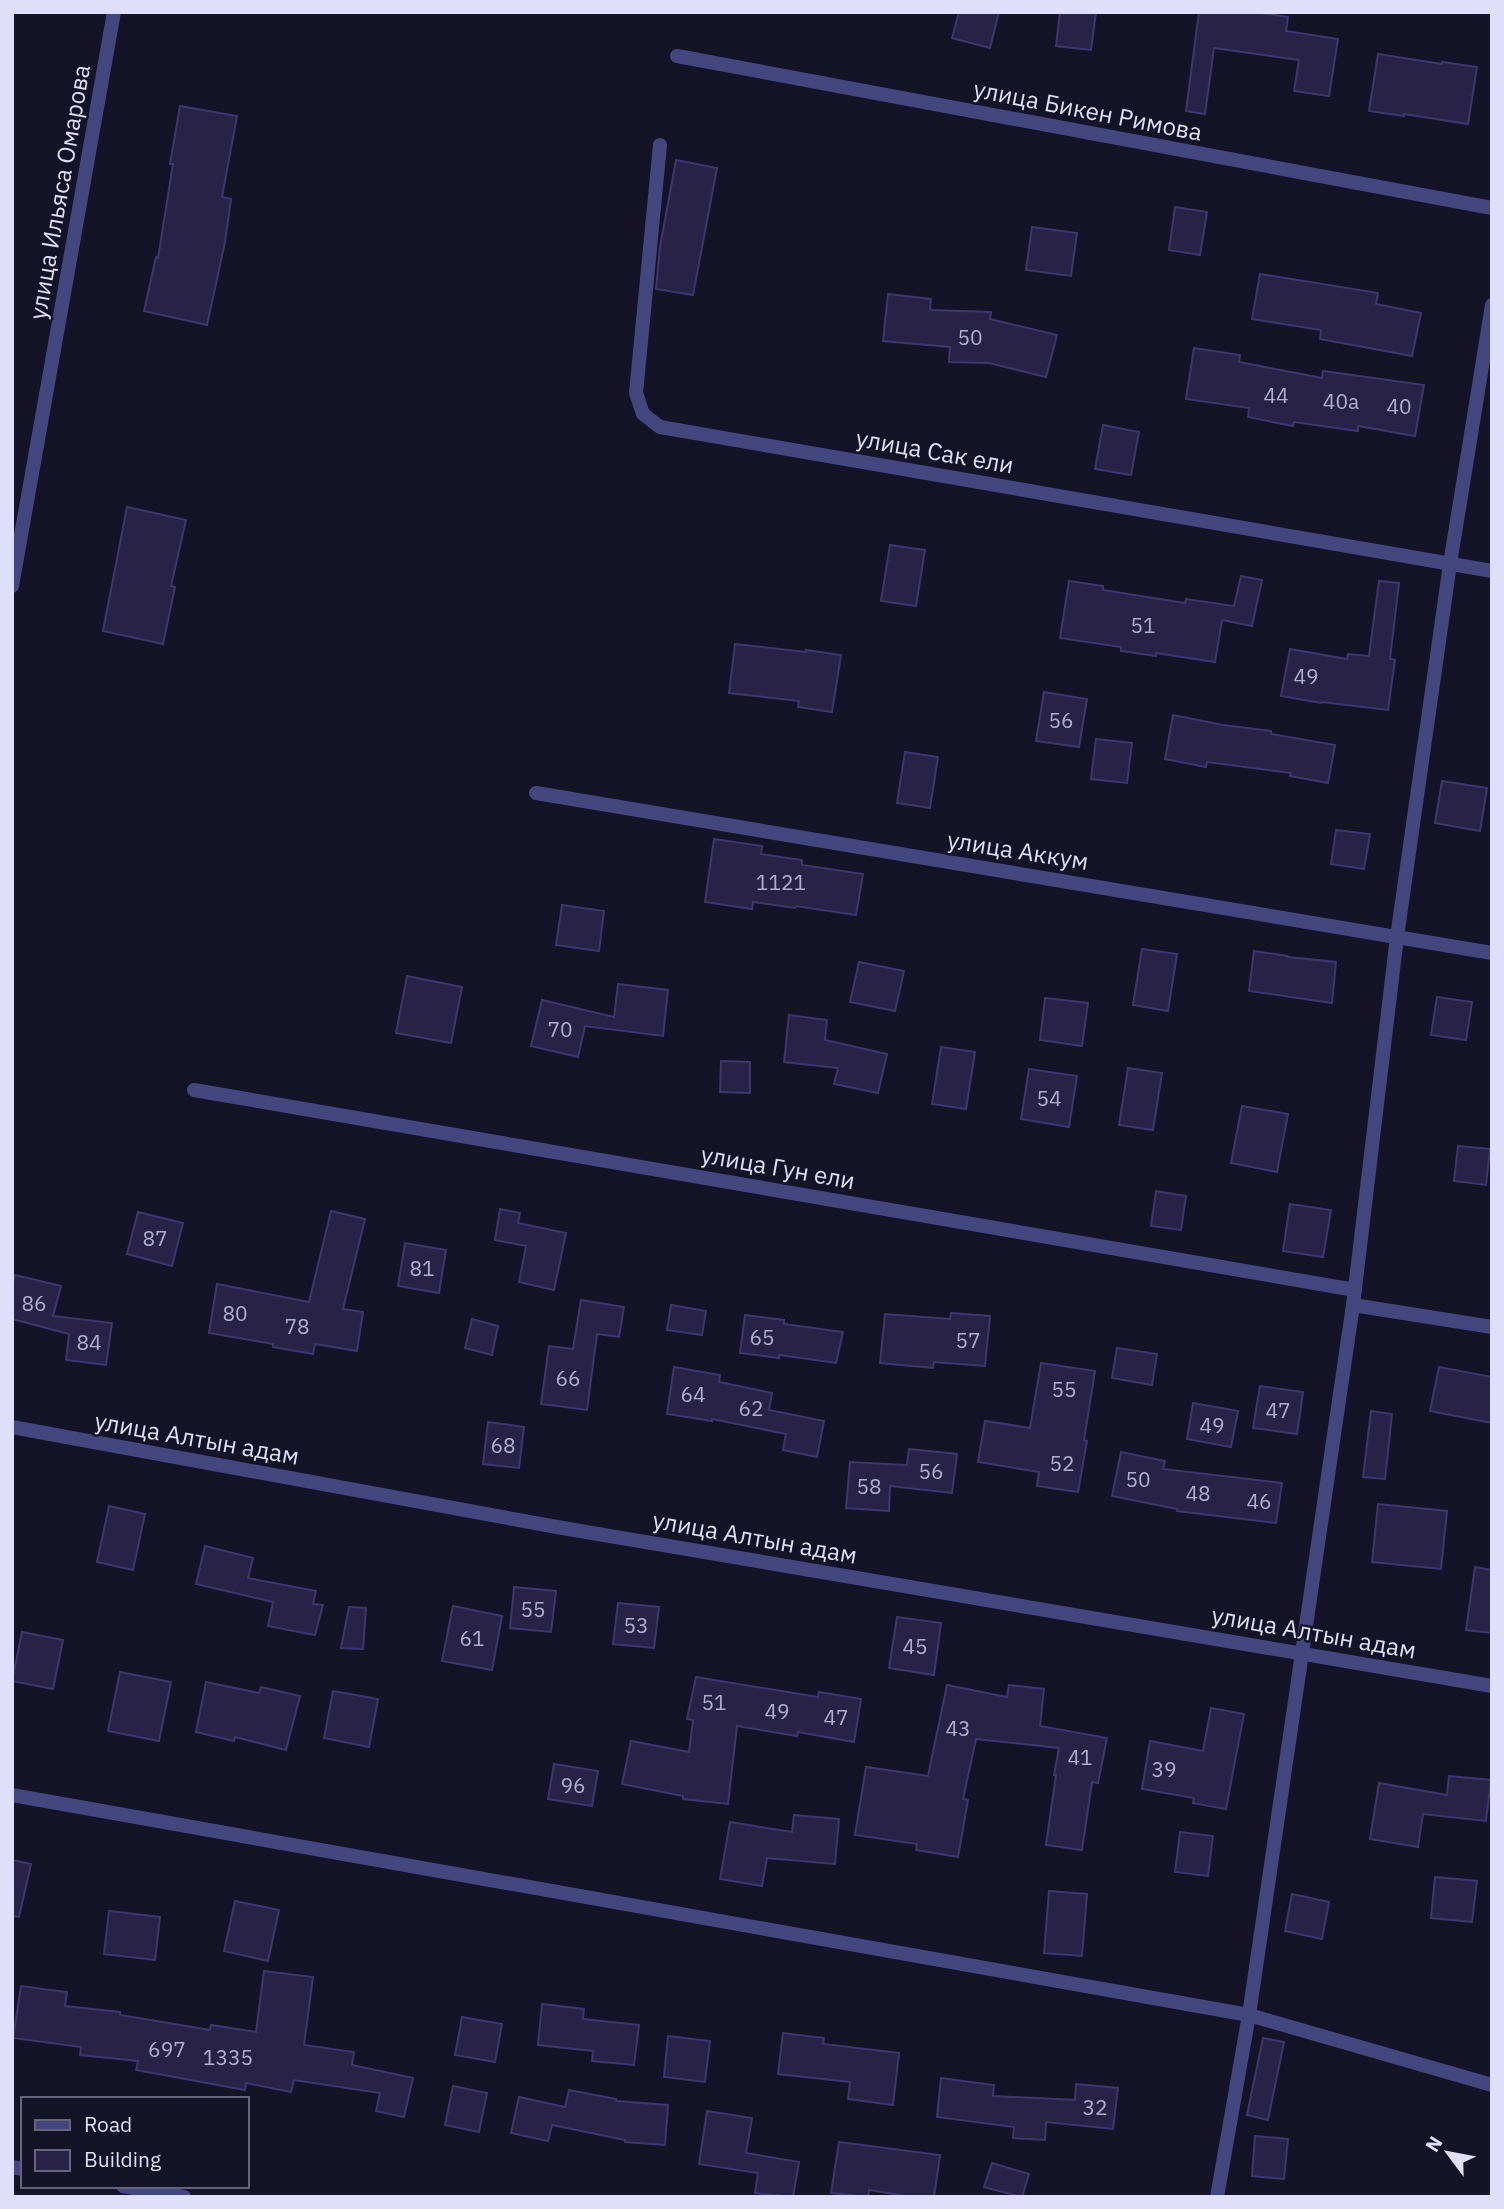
<svg xmlns="http://www.w3.org/2000/svg" width="1504" height="2209" font-family="'IBM Plex Sans',sans-serif">
<style>
.building{fill:#272246;stroke:#3e376f;stroke-width:2}
.lines{fill:none;stroke-linecap:round;stroke-linejoin:round}
.street{stroke:#444680;stroke-width:14}
.labels{text-anchor:middle;dominant-baseline:central;stroke-width:5;stroke-linejoin:round;paint-order:stroke}
.number-label{font-size:21px;fill:#b1afce}
.street-label{font-size:24px;fill:#dfdefb;stroke:#151327}
</style>
<rect width="100%" height="100%" fill="#151327"/>
<!-- building -->
<g class="building">
<path d="M 959,12 L 999,12 L 990,48 L 952,38 Z"/>
<path d="M 1060,12 L 1096,12 L 1091,50 L 1056,46 Z"/>
<path d="M 1199,12 L 1254,12 L 1288,17 L 1286,31 L 1338,39 L 1329,96 L 1294,91 L 1299,60 L 1214,48 L 1205,114 L 1186,111 Z"/>
<path d="M 1378,54 L 1442,64 L 1442,62 L 1477,67 L 1468,124 L 1404,114 L 1404,116 L 1369,111 Z"/>
<path d="M 180,106 L 237,116 L 222,197 L 231,199 L 225,242 L 207,325 L 144,311 L 156,257 L 158,258 L 173,164 L 170,164 Z"/>
<path d="M 676,160 L 717,168 L 693,295 L 656,289 L 660,247 Z"/>
<path d="M 1175,207 L 1207,212 L 1200,255 L 1169,250 Z"/>
<path d="M 1032,227 L 1077,233 L 1071,276 L 1026,270 Z"/>
<path d="M 1260,274 L 1378,293 L 1376,304 L 1421,313 L 1412,356 L 1320,339 L 1321,330 L 1252,319 Z"/>
<path d="M 888,294 L 931,299 L 930,310 L 991,312 L 990,319 L 1057,335 L 1046,377 L 989,363 L 949,362 L 950,347 L 883,341 Z"/>
<path d="M 1194,348 L 1240,355 L 1239,362 L 1322,378 L 1323,371 L 1424,385 L 1415,436 L 1358,426 L 1358,431 L 1294,422 L 1293,426 L 1248,417 L 1249,408 L 1186,399 Z"/>
<path d="M 1103,425 L 1139,432 L 1131,475 L 1095,469 Z"/>
<path d="M 127,507 L 186,520 L 171,586 L 175,587 L 163,644 L 103,631 Z"/>
<path d="M 890,545 L 925,550 L 916,606 L 881,601 Z"/>
<path d="M 1241,576 L 1262,580 L 1252,626 L 1222,620 L 1215,662 L 1156,653 L 1156,656 L 1121,651 L 1121,647 L 1060,638 L 1069,581 L 1103,586 L 1103,590 L 1185,603 L 1186,599 L 1234,606 Z"/>
<path d="M 1379,581 L 1399,583 L 1390,659 L 1395,660 L 1388,710 L 1322,702 L 1321,703 L 1281,696 L 1290,649 L 1347,659 L 1348,654 L 1369,656 Z"/>
<path d="M 735,644 L 806,652 L 806,650 L 841,655 L 832,712 L 798,707 L 799,701 L 729,693 Z"/>
<path d="M 1044,692 L 1087,699 L 1079,747 L 1036,741 Z"/>
<path d="M 1173,715 L 1223,725 L 1271,731 L 1271,734 L 1335,745 L 1328,783 L 1290,776 L 1291,773 L 1207,762 L 1206,767 L 1165,759 Z"/>
<path d="M 1096,739 L 1132,743 L 1127,783 L 1091,779 Z"/>
<path d="M 905,752 L 938,757 L 930,808 L 897,803 Z"/>
<path d="M 1442,781 L 1487,788 L 1480,831 L 1435,823 Z"/>
<path d="M 1336,830 L 1370,834 L 1364,869 L 1331,864 Z"/>
<path d="M 714,839 L 762,846 L 761,854 L 802,860 L 802,865 L 863,874 L 856,915 L 796,906 L 795,908 L 753,902 L 752,909 L 705,902 Z"/>
<path d="M 562,905 L 604,911 L 599,951 L 556,945 Z"/>
<path d="M 1142,949 L 1177,954 L 1168,1011 L 1133,1005 Z"/>
<path d="M 1254,951 L 1288,956 L 1288,957 L 1336,962 L 1332,1003 L 1249,991 Z"/>
<path d="M 859,962 L 904,971 L 895,1011 L 850,1002 Z"/>
<path d="M 407,976 L 462,987 L 451,1043 L 396,1033 Z"/>
<path d="M 618,984 L 668,990 L 663,1036 L 585,1026 L 578,1057 L 531,1046 L 542,1000 L 614,1017 Z"/>
<path d="M 1437,997 L 1472,1002 L 1466,1040 L 1431,1035 Z"/>
<path d="M 1045,998 L 1088,1003 L 1082,1046 L 1040,1040 Z"/>
<path d="M 789,1015 L 827,1020 L 825,1040 L 887,1054 L 878,1093 L 834,1084 L 838,1068 L 784,1062 Z"/>
<path d="M 941,1047 L 975,1052 L 966,1109 L 932,1104 Z"/>
<path d="M 721,1061 L 750,1062 L 750,1093 L 720,1092 Z"/>
<path d="M 1128,1068 L 1162,1073 L 1153,1130 L 1119,1125 Z"/>
<path d="M 1029,1069 L 1077,1076 L 1069,1127 L 1021,1119 Z"/>
<path d="M 1242,1106 L 1288,1114 L 1277,1172 L 1231,1163 Z"/>
<path d="M 1458,1146 L 1490,1149 L 1486,1185 L 1454,1181 Z"/>
<path d="M 1156,1191 L 1186,1196 L 1181,1230 L 1151,1226 Z"/>
<path d="M 1290,1204 L 1331,1210 L 1323,1257 L 1283,1251 Z"/>
<path d="M 500,1209 L 520,1213 L 518,1223 L 566,1233 L 554,1290 L 519,1282 L 526,1246 L 495,1240 Z"/>
<path d="M 331,1211 L 365,1219 L 343,1309 L 363,1312 L 357,1351 L 315,1344 L 313,1354 L 273,1347 L 273,1344 L 209,1333 L 217,1284 L 309,1302 Z"/>
<path d="M 138,1212 L 183,1223 L 172,1266 L 127,1254 Z"/>
<path d="M 405,1243 L 446,1250 L 439,1293 L 398,1286 Z"/>
<path d="M 15,1275 L 61,1286 L 53,1316 L 112,1323 L 106,1365 L 66,1360 L 69,1334 L 12,1319 L 12,1286 Z"/>
<path d="M 581,1300 L 624,1307 L 619,1337 L 597,1334 L 587,1410 L 541,1404 L 549,1346 L 573,1349 Z"/>
<path d="M 671,1305 L 706,1311 L 702,1335 L 667,1330 Z"/>
<path d="M 951,1313 L 990,1316 L 985,1366 L 934,1362 L 933,1368 L 880,1363 L 885,1314 L 950,1319 Z"/>
<path d="M 745,1315 L 784,1320 L 784,1324 L 843,1332 L 836,1363 L 779,1355 L 779,1358 L 740,1353 Z"/>
<path d="M 472,1319 L 498,1326 L 492,1355 L 465,1348 Z"/>
<path d="M 1117,1348 L 1157,1354 L 1152,1385 L 1112,1378 Z"/>
<path d="M 1041,1363 L 1095,1371 L 1084,1440 L 1087,1441 L 1078,1492 L 1037,1486 L 1039,1472 L 978,1462 L 985,1421 L 1030,1428 Z"/>
<path d="M 674,1367 L 720,1375 L 719,1382 L 772,1393 L 769,1410 L 824,1421 L 817,1457 L 783,1450 L 786,1434 L 712,1419 L 712,1421 L 667,1414 Z"/>
<path d="M 1439,1367 L 1492,1377 L 1492,1423 L 1430,1411 Z"/>
<path d="M 1260,1386 L 1303,1392 L 1297,1434 L 1253,1428 Z"/>
<path d="M 1193,1403 L 1238,1411 L 1231,1447 L 1187,1439 Z"/>
<path d="M 1371,1411 L 1392,1414 L 1385,1479 L 1363,1477 Z"/>
<path d="M 488,1422 L 524,1427 L 519,1468 L 483,1464 Z"/>
<path d="M 909,1449 L 957,1454 L 952,1493 L 890,1486 L 889,1511 L 846,1508 L 850,1462 L 907,1465 Z"/>
<path d="M 1121,1452 L 1165,1461 L 1163,1469 L 1282,1483 L 1276,1523 L 1177,1511 L 1177,1509 L 1112,1496 Z"/>
<path d="M 1378,1504 L 1447,1511 L 1441,1569 L 1372,1562 Z"/>
<path d="M 109,1506 L 145,1514 L 133,1570 L 97,1562 Z"/>
<path d="M 205,1546 L 253,1558 L 248,1578 L 316,1591 L 313,1604 L 323,1605 L 315,1635 L 268,1626 L 273,1602 L 196,1584 Z"/>
<path d="M 1475,1567 L 1492,1570 L 1492,1633 L 1466,1630 Z"/>
<path d="M 514,1587 L 556,1591 L 551,1632 L 510,1628 Z"/>
<path d="M 618,1603 L 659,1607 L 654,1648 L 613,1644 Z"/>
<path d="M 453,1606 L 502,1616 L 492,1670 L 442,1661 Z"/>
<path d="M 349,1607 L 366,1608 L 363,1649 L 341,1648 Z"/>
<path d="M 897,1617 L 941,1623 L 934,1675 L 889,1668 Z"/>
<path d="M 22,1632 L 63,1640 L 53,1689 L 12,1681 Z"/>
<path d="M 120,1672 L 171,1682 L 159,1741 L 108,1731 Z"/>
<path d="M 696,1677 L 818,1697 L 819,1692 L 861,1699 L 854,1742 L 798,1732 L 797,1736 L 737,1726 L 728,1804 L 683,1799 L 683,1796 L 622,1784 L 631,1741 L 689,1752 L 693,1720 L 687,1719 Z"/>
<path d="M 206,1682 L 259,1693 L 261,1687 L 300,1696 L 286,1750 L 235,1737 L 234,1741 L 196,1732 Z"/>
<path d="M 947,1685 L 1007,1697 L 1009,1685 L 1044,1689 L 1040,1726 L 1107,1738 L 1098,1783 L 1092,1782 L 1082,1850 L 1046,1845 L 1056,1775 L 1054,1775 L 1059,1748 L 976,1739 L 963,1799 L 968,1800 L 958,1857 L 916,1850 L 917,1844 L 855,1835 L 866,1767 L 928,1776 Z"/>
<path d="M 333,1691 L 378,1699 L 369,1747 L 324,1738 Z"/>
<path d="M 1211,1708 L 1244,1714 L 1226,1809 L 1193,1803 L 1194,1798 L 1142,1789 L 1150,1741 L 1203,1751 Z"/>
<path d="M 554,1764 L 598,1771 L 592,1806 L 548,1799 Z"/>
<path d="M 1449,1776 L 1491,1780 L 1486,1821 L 1423,1814 L 1418,1847 L 1370,1839 L 1379,1783 L 1447,1795 Z"/>
<path d="M 794,1815 L 839,1819 L 835,1864 L 767,1858 L 762,1886 L 720,1879 L 730,1822 L 792,1832 Z"/>
<path d="M 1180,1832 L 1213,1836 L 1208,1876 L 1175,1872 Z"/>
<path d="M 12,1860 L 31,1864 L 19,1917 L 12,1916 Z"/>
<path d="M 1435,1877 L 1477,1881 L 1472,1922 L 1431,1918 Z"/>
<path d="M 1049,1891 L 1087,1894 L 1082,1956 L 1044,1953 Z"/>
<path d="M 1292,1894 L 1329,1902 L 1322,1939 L 1285,1931 Z"/>
<path d="M 235,1901 L 279,1910 L 268,1961 L 224,1951 Z"/>
<path d="M 109,1911 L 160,1917 L 155,1960 L 104,1954 Z"/>
<path d="M 264,1971 L 313,1977 L 304,2045 L 354,2052 L 352,2065 L 413,2078 L 404,2117 L 376,2111 L 380,2093 L 294,2080 L 291,2092 L 246,2083 L 245,2090 L 136,2070 L 138,2061 L 80,2055 L 81,2047 L 13,2038 L 21,1986 L 67,1992 L 65,2006 L 120,2012 L 120,2015 L 210,2030 L 211,2025 L 256,2032 Z"/>
<path d="M 542,2004 L 584,2009 L 583,2019 L 639,2025 L 634,2065 L 592,2061 L 593,2051 L 538,2045 Z"/>
<path d="M 462,2017 L 502,2024 L 495,2062 L 455,2055 Z"/>
<path d="M 783,2033 L 824,2038 L 823,2044 L 899,2053 L 893,2105 L 848,2099 L 850,2082 L 778,2074 Z"/>
<path d="M 668,2036 L 710,2041 L 705,2082 L 664,2077 Z"/>
<path d="M 1263,2038 L 1284,2042 L 1268,2120 L 1247,2115 Z"/>
<path d="M 941,2078 L 994,2085 L 993,2096 L 1075,2100 L 1076,2084 L 1118,2088 L 1113,2129 L 1046,2122 L 1045,2140 L 1013,2138 L 1014,2127 L 937,2117 Z"/>
<path d="M 453,2086 L 487,2093 L 479,2132 L 445,2125 Z"/>
<path d="M 569,2090 L 616,2099 L 616,2101 L 668,2105 L 665,2145 L 625,2142 L 625,2140 L 552,2125 L 548,2141 L 511,2133 L 519,2097 L 565,2107 Z"/>
<path d="M 707,2111 L 752,2118 L 746,2153 L 799,2162 L 793,2197 L 755,2193 L 758,2173 L 699,2164 Z"/>
<path d="M 1255,2136 L 1288,2139 L 1284,2179 L 1252,2176 Z"/>
<path d="M 839,2142 L 940,2155 L 934,2197 L 912,2197 L 869,2190 L 868,2197 L 831,2193 Z"/>
<path d="M 992,2163 L 1029,2174 L 1022,2197 L 984,2187 Z"/>
</g>
<g class="lines">
<!-- street -->
<g class="street">
<path d="M 677,56 L 1492,208"/>
<path d="M 660,145 L 636,393 L 643,414 L 660,427 L 1492,571"/>
<path d="M 12,586 L 114,12"/>
<path d="M 536,793 L 1492,953"/>
<path d="M 194,1090 L 1355,1290"/>
<path d="M 1353,1305 L 1492,1327"/>
<path d="M 12,1427 L 557,1527 L 1492,1686"/>
<path d="M 12,1795 L 1249,2015 L 1492,2085"/>
<path d="M 12,2167 L 23,2169"/>
<path d="M 123,2186 L 184,2197"/>
<path d="M 1217,2197 L 1249,2015 L 1353,1305 L 1397,937 L 1450,564 L 1492,305"/>
</g>
</g>
<g class="labels">
<!-- number labels -->
<g class="number-label">
<text x="970" y="337">50</text>
<text x="1276" y="395">44</text>
<text x="1341" y="401">40а</text>
<text x="1399" y="406">40</text>
<text x="1143" y="625">51</text>
<text x="1306" y="676">49</text>
<text x="1061" y="720">56</text>
<text x="781" y="882">1121</text>
<text x="560" y="1029">70</text>
<text x="1049" y="1098">54</text>
<text x="155" y="1238">87</text>
<text x="422" y="1268">81</text>
<text x="34" y="1303">86</text>
<text x="235" y="1313">80</text>
<text x="297" y="1326">78</text>
<text x="762" y="1337">65</text>
<text x="968" y="1340">57</text>
<text x="89" y="1342">84</text>
<text x="568" y="1378">66</text>
<text x="1064" y="1389">55</text>
<text x="693" y="1394">64</text>
<text x="751" y="1408">62</text>
<text x="1278" y="1410">47</text>
<text x="1212" y="1425">49</text>
<text x="503" y="1445">68</text>
<text x="1062" y="1463">52</text>
<text x="931" y="1471">56</text>
<text x="1138" y="1479">50</text>
<text x="869" y="1486">58</text>
<text x="1198" y="1493">48</text>
<text x="1259" y="1501">46</text>
<text x="533" y="1609">55</text>
<text x="636" y="1625">53</text>
<text x="472" y="1638">61</text>
<text x="915" y="1646">45</text>
<text x="714" y="1702">51</text>
<text x="777" y="1711">49</text>
<text x="836" y="1717">47</text>
<text x="958" y="1728">43</text>
<text x="1080" y="1757">41</text>
<text x="1164" y="1769">39</text>
<text x="573" y="1785">96</text>
<text x="167" y="2049">697</text>
<text x="228" y="2057">1335</text>
<text x="1095" y="2107">32</text>
</g>
<!-- street labels -->
<g class="street-label">
<text transform="translate(1088 110) rotate(11)">улица Бикен Римова</text>
<text transform="translate(59 192) rotate(-80)">улица Ильяса Омарова</text>
<text transform="translate(935 451) rotate(10)">улица Сак ели</text>
<text transform="translate(1018 850) rotate(9)">улица Аккум</text>
<text transform="translate(778 1167) rotate(10)">улица Гун ели</text>
<text transform="translate(197 1438) rotate(10)">улица Алтын адам</text>
<text transform="translate(755 1537) rotate(10)">улица Алтын адам</text>
<text transform="translate(1314 1632) rotate(10)">улица Алтын адам</text>
</g>
</g>
<!-- border -->
<rect width="1504" height="2209" fill="none" stroke="#dfdefb" stroke-width="28"/>
<!-- legend -->
<rect x="21" y="2097" width="228" height="91" fill="#151327" stroke="#66647c" stroke-width="2"/>
<rect x="35" y="2120" width="35" height="10" fill="#444680" stroke="#66647c" stroke-width="2"/>
<text x="84" y="2132" font-size="21" fill="#dfdefb">Road</text>
<rect x="35" y="2150" width="35" height="21" fill="#272246" stroke="#66647c" stroke-width="2"/>
<text x="84" y="2167" font-size="21" fill="#dfdefb">Building</text>
<!-- north arrow -->
<g transform="translate(1448 2153) rotate(302)" stroke="#151327" stroke-width="5" paint-order="stroke">
<path d="M0-5L12 26L0 18L-12 26Z" fill="#dfdefb"/>
<text y="-10" font-size="19" font-weight="bold" text-anchor="middle" fill="#dfdefb">N</text>
</g>
</svg>
